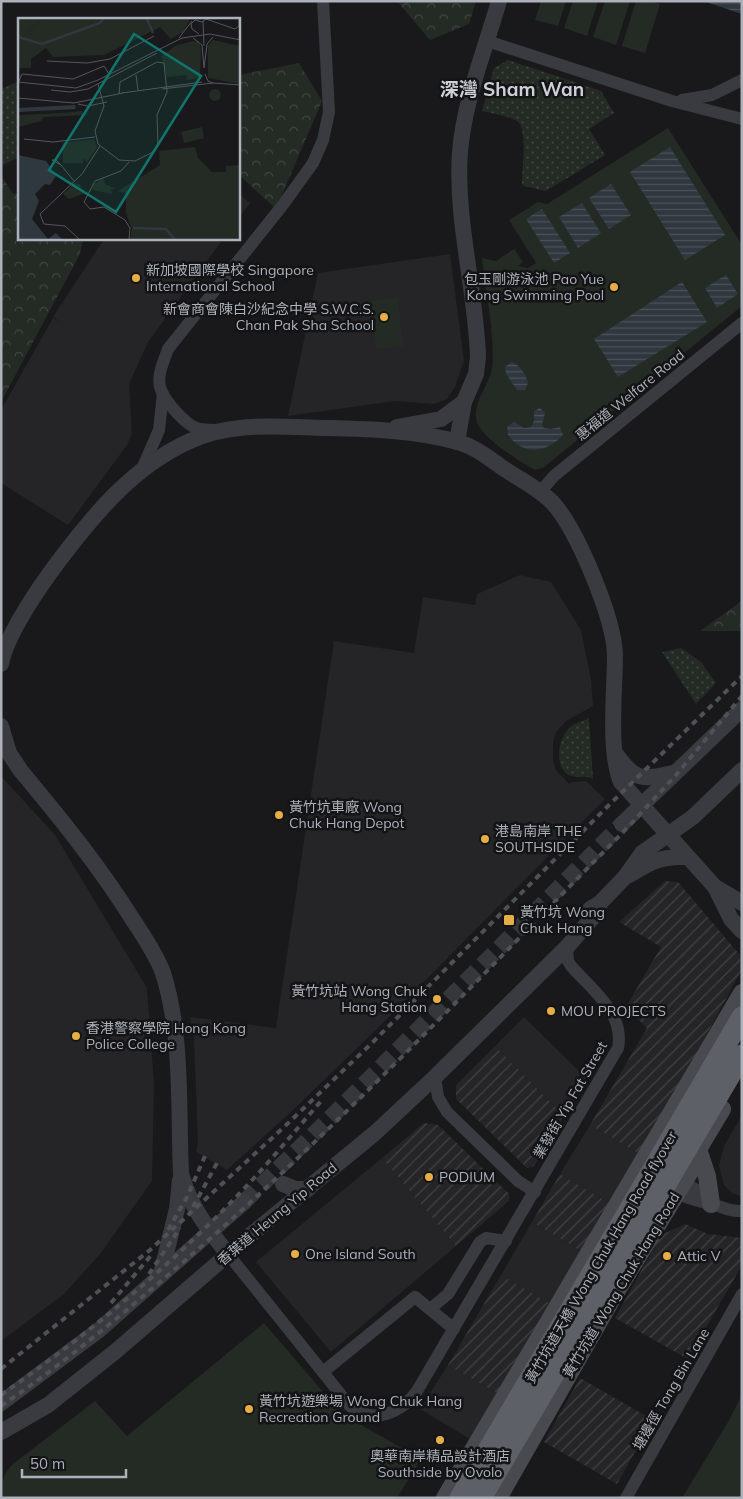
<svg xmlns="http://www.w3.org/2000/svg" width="743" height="1499" font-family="Mulish,'Noto Sans TC',sans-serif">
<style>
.built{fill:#252528}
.industrial{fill:url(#industrial-furrows)}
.grass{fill:#232b24}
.forest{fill:url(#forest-crowns)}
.park{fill:url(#park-dots)}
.water{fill:url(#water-rules)}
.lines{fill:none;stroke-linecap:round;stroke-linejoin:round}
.tertiary-tunnel{stroke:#36373b;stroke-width:16;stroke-dasharray:16 8;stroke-linecap:butt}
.minor{stroke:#3a3b40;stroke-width:12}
.tertiary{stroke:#3a3b40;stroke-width:16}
.secondary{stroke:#484a50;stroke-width:18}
.trunk{stroke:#5e6068;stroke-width:21}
.rail{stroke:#4f5157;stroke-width:4;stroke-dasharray:6 5;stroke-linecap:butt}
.trunk-bridge{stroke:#5e6068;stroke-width:21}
.poi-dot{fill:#e7ae45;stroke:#141416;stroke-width:2}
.labels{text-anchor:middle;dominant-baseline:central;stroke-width:5;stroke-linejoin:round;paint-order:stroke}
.poi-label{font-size:14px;fill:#acb1ba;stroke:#141416;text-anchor:start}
.street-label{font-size:14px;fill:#acb1ba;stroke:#141416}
.district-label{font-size:19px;font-weight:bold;fill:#cdd0d6;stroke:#141416}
.inset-river{fill:none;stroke:#30383f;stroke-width:2.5}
.inset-road{fill:none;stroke:#54565b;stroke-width:1}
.view{fill:#0f766e;fill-opacity:0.15;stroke:#0f766e;stroke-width:2.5}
.inset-edge{fill:none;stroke:#acb1ba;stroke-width:2.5}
</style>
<defs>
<pattern id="industrial-furrows" width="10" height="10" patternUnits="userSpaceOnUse" patternTransform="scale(1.25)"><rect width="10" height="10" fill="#252528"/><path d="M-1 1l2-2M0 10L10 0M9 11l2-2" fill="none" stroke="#424245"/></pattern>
<pattern id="forest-crowns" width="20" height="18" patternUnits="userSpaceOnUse" patternTransform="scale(1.25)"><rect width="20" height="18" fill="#232b24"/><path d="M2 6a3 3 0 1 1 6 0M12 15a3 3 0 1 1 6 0" fill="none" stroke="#404742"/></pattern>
<pattern id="park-dots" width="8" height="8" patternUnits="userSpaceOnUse" patternTransform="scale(1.25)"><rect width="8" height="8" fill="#232b24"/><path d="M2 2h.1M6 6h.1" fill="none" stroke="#404742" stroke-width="1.8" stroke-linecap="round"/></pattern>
<pattern id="water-rules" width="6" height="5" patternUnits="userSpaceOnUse" patternTransform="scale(1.25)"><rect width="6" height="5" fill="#30383f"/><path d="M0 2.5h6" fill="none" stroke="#4b5259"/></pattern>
</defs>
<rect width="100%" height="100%" fill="#19191b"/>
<!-- built -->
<g class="built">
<path d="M 239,194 L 250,203 L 239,218 Z"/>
<path d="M 104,239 L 223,239 L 148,342 L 129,384 L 132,434 L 127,445 L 68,525 L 1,483 L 1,410 L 53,318 L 62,323 L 53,317 Z"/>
<path d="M 450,254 L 464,361 L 455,387 L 447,399 L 434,404 L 395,401 L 288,416 L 318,273 Z"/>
<path d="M 520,575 L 551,582 L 581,630 L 591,680 L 593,706 L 566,721 L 556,732 L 553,742 L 553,761 L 556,770 L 569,784 L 572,782 L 586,781 L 605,799 L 382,1024 L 292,1111 L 227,1170 L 196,1152 L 198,1144 L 196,1091 L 194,1040 L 190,1017 L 276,1028 L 334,641 L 414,653 L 423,597 L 475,605 L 477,594 Z"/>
<path d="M 1,776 L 55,835 L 147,988 L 154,1084 L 152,1181 L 100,1254 L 64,1294 L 1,1341 Z"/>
<path d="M 524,1017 L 586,1078 L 564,1116 L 495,1046 Z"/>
<path d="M 742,1115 L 742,1197 L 732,1193 L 724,1185 L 719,1165 L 724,1146 Z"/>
<path d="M 590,1125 L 638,1153 L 609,1203 L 560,1174 Z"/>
<path d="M 382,1158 L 456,1246 L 331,1352 L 256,1262 Z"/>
<path d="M 532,1222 L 581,1251 L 549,1303 L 501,1275 Z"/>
<path d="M 448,1365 L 497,1393 L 470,1439 L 420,1409 Z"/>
</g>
<!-- industrial -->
<g class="industrial">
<path d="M 665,881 L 678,882 L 740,955 L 741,971 L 695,1056 L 638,1153 L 590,1125 L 647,1028 L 626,1007 L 661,947 L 619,922 Z"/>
<path d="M 495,1046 L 564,1116 L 534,1166 L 527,1168 L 456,1099 L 456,1085 Z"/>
<path d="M 424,1123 L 438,1125 L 509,1194 L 509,1201 L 456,1246 L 382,1158 Z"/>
<path d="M 560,1174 L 609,1203 L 581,1251 L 532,1222 Z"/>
<path d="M 685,1224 L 708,1234 L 742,1238 L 742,1265 L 688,1359 L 615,1318 L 661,1235 Z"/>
<path d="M 501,1275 L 549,1303 L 497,1393 L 448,1365 Z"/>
<path d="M 580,1378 L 653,1420 L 617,1484 L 544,1442 Z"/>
</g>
<!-- grass -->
<g class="grass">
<path d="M 541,1 L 566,1 L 558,26 L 535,20 Z"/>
<path d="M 573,1 L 598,1 L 587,36 L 564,28 Z"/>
<path d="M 605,1 L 630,1 L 616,45 L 593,37 Z"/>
<path d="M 636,1 L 650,1 L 660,4 L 645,53 L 622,46 Z"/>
<path d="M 668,128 L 742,245 L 742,306 L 543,468 L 535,470 C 520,462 481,437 477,422 C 471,404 489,386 492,368 C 496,341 485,287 482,258 L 496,261 L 514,249 L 523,262 L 518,266 L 528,268 L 536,263 L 509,220 L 538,202 L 547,204 Z"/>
<path d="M 398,298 L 403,346 L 376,349 L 371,301 Z"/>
<path d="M 264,1323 L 342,1414 L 421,1459 L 397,1498 L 3,1497 C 2,1482 2,1475 13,1464 L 95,1401 L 127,1436 Z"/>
<path d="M 742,1395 L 742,1498 L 682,1498 L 728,1422 Z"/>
</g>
<!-- forest -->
<g class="forest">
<path d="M 397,1 L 476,1 L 469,24 L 430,40 Z"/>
<path d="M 299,63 L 322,101 L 276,209 L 239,175 L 239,75 Z"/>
<path d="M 1,175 L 13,194 L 19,193 L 19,239 L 83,239 L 80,254 L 1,402 Z"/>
<path d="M 742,601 L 742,631 L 700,631 Z"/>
</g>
<!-- park -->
<g class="park">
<path d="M 508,60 L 601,91 L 614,113 L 589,129 L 605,155 L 546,191 L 524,186 L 522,183 C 522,169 528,128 517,121 C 507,115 493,114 482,111 L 494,68 Z"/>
<path d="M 19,81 L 19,157 L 3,165 L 1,89 Z"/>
<path d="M 681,648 L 701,662 L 716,683 L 696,704 L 662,652 Z"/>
<path d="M 589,718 L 593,779 C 585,774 578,779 571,776 C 553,769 558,739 569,728 C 574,723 583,721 589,718 Z"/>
</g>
<!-- water -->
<g class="water">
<path d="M 703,1 L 742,1 L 742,14 Z"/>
<path d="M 670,147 L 725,235 L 685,260 L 630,172 Z"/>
<path d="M 611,184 L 631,215 L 609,229 L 589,198 Z"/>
<path d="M 582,203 L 601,233 L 578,248 L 559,217 Z"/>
<path d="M 542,209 L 570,253 L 554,263 L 526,219 Z"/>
<path d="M 726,275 L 738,294 L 717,308 L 705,288 Z"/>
<path d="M 682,282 L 707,322 L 618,377 L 594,339 Z"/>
<path d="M 512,362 C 520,365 526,375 528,383 L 525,390 L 517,390 L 506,374 L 505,367 Z"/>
<path d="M 540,408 L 545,413 L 542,425 L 544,428 L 551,429 L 560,427 L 563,435 C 547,453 523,456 508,435 L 507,427 L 514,422 L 524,428 L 531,427 L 534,421 L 534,411 Z"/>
</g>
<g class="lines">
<!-- tertiary-tunnel -->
<path class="tertiary-tunnel" d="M 244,1202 L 338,1110 L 622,824"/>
<!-- minor -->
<g class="minor">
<path d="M 487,41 L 672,101 L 742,119"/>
<path d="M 682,100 L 712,95 L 742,80"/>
<path d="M 215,430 C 207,430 199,430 192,426 C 181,419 163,399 160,387 C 157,374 164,361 168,349 L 282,206 L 313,163 L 323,140 L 329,112 L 323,1"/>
<path d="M 142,469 L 159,430 L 163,394"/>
<path d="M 540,492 L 554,476 L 742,323"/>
<path d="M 435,1077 L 438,1097 L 447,1112 L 518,1181 L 535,1192"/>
<path d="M 682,1182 L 701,1192 L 711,1204"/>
<path d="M 676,1193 C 688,1199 698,1201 710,1204 C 722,1206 729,1212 742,1211"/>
<path d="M 228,1254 L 350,1406 C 374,1425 401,1413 417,1391 L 618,1048 C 625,1013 592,990 571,966 L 568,961 L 567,947"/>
<path d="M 430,1309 L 448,1294 L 480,1242 L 486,1238 L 506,1241"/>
<path d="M 323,1372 L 415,1297 L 454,1329"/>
<path d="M 626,1498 L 742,1294"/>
</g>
<!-- tertiary -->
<g class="tertiary">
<path d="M 397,427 L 441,419 L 464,402"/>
<path d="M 457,442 L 464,402 L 476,374 L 478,357 C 476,290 455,219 460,152 C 464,101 485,50 499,1"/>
<path d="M 1,664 C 6,635 40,586 58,562 C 95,513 134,466 190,441 C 233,421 281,427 326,428 C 369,429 415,430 458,442 C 475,447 486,456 500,466 C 517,478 537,487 552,502 C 577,529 614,618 615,655 C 615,689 608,752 621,782 L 715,887 L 742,903"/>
<path d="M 1,726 L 9,753 L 21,771 C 61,819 100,867 133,920 C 144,937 156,954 163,973 C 183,1036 178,1108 181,1174 C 190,1206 207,1228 228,1254"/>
<path d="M 615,753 C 635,781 641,780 673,773"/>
<path d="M 622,824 L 742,709"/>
<path d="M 629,875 C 651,862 660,856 687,857"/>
<path d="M 715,887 L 731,919 L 742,931"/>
<path d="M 590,909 L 600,903 L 625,877 L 642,853 L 693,817 L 742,770"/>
<path d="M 283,1184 L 295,1189 L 308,1189"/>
<path d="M 161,1274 L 177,1209 L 180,1180"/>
<path d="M 1,1403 L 99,1330 L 244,1202"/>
<path d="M 1,1432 L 48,1405 L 116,1351 L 247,1238 L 375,1133 L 435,1077 L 567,947 L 594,916 L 600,903"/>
</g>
<!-- secondary -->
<g class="secondary">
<path d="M 698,1149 L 707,1176 L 711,1204"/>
<path d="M 445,1498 L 742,993"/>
<path d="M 498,1498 L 614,1295 L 694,1165 L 698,1149 L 722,1109"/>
</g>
<!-- trunk -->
<g class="trunk">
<path d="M 460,1498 L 635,1200"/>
<path d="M 481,1498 L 649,1213"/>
</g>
<!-- rail -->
<g class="rail">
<path d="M 193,1207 L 217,1163"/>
<path d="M 168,1230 L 187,1197 L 205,1156"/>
<path d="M 149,1274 L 180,1228"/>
<path d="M 111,1303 L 153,1253"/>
<path d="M 1,1369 L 150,1250 L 283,1128 L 373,1042 L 610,804 L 742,676"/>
<path d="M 1,1395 C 86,1336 167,1269 239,1194 C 268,1164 294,1132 322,1100"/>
<path d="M 1,1406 C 72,1358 138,1301 203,1245 C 352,1113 490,967 630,825 L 676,775 L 742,696"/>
</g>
<!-- trunk-bridge -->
<g class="trunk-bridge">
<path d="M 635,1200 L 742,1017"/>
<path d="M 649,1213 L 742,1055"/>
</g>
</g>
<!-- markers -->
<g class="poi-dot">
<circle cx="136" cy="278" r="5"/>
<circle cx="614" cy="287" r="5"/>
<circle cx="384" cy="317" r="5"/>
<circle cx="279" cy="815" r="5"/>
<circle cx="485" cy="839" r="5"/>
<rect x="503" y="914" width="12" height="12" rx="2.5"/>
<circle cx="437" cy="999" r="5"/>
<circle cx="551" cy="1011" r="5"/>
<circle cx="76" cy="1036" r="5"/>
<circle cx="429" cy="1177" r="5"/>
<circle cx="295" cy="1254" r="5"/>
<circle cx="667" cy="1256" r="5"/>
<circle cx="249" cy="1409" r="5"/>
<circle cx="440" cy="1440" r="5"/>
</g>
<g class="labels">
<!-- poi labels -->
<g class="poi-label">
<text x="146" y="270">新加坡國際學校 Singapore<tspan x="146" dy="16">International School</tspan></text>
<text x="604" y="279" text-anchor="end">包玉剛游泳池 Pao Yue<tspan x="604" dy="16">Kong Swimming Pool</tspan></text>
<text x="374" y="309" text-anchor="end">新會商會陳白沙紀念中學 S.W.C.S.<tspan x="374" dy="16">Chan Pak Sha School</tspan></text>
<text x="289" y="807">黃竹坑車廠 Wong<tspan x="289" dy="16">Chuk Hang Depot</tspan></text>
<text x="495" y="831">港島南岸 THE<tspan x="495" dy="16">SOUTHSIDE</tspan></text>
<text x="520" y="912">黃竹坑 Wong<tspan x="520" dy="16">Chuk Hang</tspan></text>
<text x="427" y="991" text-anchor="end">黃竹坑站 Wong Chuk<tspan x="427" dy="16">Hang Station</tspan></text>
<text x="561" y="1011">MOU PROJECTS</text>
<text x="86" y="1028">香港警察學院 Hong Kong<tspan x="86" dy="16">Police College</tspan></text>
<text x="439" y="1177">PODIUM</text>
<text x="305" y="1254">One Island South</text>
<text x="677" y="1256">Attic V</text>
<text x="259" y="1401">黃竹坑遊樂場 Wong Chuk Hang<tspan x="259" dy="16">Recreation Ground</tspan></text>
<text x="440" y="1456" text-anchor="middle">奧華南岸精品設計酒店<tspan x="440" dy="16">Southside by Ovolo</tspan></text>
</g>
<!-- street labels -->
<g class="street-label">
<text transform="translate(630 395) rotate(-39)">惠福道 Welfare Road</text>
<text transform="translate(570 1100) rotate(-60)">業發街 Yip Fat Street</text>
<text transform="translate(277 1214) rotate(-40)">香葉道 Heung Yip Road</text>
<text transform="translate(601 1257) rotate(-60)">黃竹坑道天橋 Wong Chuk Hang Road flyover</text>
<text transform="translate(621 1285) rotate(-59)">黃竹坑道 Wong Chuk Hang Road</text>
<text transform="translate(671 1389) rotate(-60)">塘邊徑 Tong Bin Lane</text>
</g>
<!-- district labels -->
<g class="district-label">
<text x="512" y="89">深灣 Sham Wan</text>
</g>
</g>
<!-- overview -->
<g transform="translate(18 18)">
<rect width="222" height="222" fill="#19191b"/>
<path d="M 24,1 L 172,1 L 165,14 L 153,21 L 142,9 L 86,37 L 35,39 L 28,30 L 13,41 L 13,50 L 0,50 L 0,24 ZM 195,22 L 222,28 L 222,66 L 190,60 L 190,28 ZM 176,23 L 181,24 L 183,31 L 182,60 L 169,62 L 168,57 L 149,59 L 143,38 L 159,27 ZM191 77a6 6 0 1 1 12 0a6 6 0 1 1-12 0ZM 184,109 L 186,120 L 166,125 L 163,114 ZM 76,121 L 79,129 L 69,144 L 65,140 L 65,145 L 45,145 L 45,125 Z" fill="#232b24"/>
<path d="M 0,1 L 24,1 L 0,24 ZM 64,93 L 71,97 L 26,99 L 23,103 L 0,109 L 0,97 ZM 177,129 L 180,140 L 194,154 L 208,154 L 208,148 L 222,147 L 222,222 L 112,222 L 114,211 L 108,195 L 108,176 L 100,173 L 142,147 L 141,133 ZM 85,160 L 87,166 L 98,171 L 93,171 L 94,176 L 75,172 L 75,167 ZM 57,165 L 62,166 L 65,176 L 51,181 L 45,176 Z" fill="#232b24"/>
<path d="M 57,87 L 58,92 L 0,95 L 0,90 ZM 0,137 L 28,143 L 38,158 L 32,167 L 27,166 L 17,176 L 21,183 L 14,201 L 30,221 L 38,215 L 45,222 L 0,222 Z" fill="#30383f"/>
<path d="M 60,91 L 58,94 L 0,97 L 0,94 Z" fill="#19191b"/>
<path class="inset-river" d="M 129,1 L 135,15M 0,19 L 24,26 L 82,5 L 85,1M 0,207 L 14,194M 115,210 L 148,211 L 157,222"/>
<path class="inset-road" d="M 185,3 L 186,28M 184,4 L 188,1 L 217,11 L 221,8 L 221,1M 181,16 L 174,11 L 173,6 L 177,2 L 184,4M 161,20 L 174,3M 175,20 L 184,27 L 186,50 L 189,26 L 195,19M 29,43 L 69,45 L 92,41 L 136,18M 187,56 L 190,63 L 195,65 L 223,67M 118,57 L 120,72M 1,63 L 4,56 L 55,61 L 86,48 L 91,56M 0,64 L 58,70 L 80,62 L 164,20 L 192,16 L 223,22M 80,66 L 86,88 L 77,113 L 80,126 L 101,142 L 117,143 L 135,134 L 140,127 L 139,97 L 149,74 L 146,45 L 139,44 L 102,64 L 101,76M 144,71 L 195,65M 33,72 L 52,74 L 70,71 L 139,35M 104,75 L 184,64M 0,80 L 56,85 L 105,75M 60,86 L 70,88 L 89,84M 6,121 L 35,124 L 77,119M 43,147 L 34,142 L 38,142 L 43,147 L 56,163M 62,222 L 47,208 L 26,206 L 22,196 L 64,156 L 82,128M 111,222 L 112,210 L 107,202 L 86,189 L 72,191 L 66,184 L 77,163 L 103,153 L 111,144"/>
<path class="view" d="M 116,16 L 183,58 L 98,194 L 31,152 Z"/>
<rect width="222" height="222" class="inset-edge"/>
</g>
<!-- border -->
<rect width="743" height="1499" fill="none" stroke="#acb1ba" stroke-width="5"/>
<!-- scale -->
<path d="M22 1469v8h104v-8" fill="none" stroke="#acb1ba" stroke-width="2.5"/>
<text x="30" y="1469" font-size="15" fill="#acb1ba" stroke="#141416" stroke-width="4" paint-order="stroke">50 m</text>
</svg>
